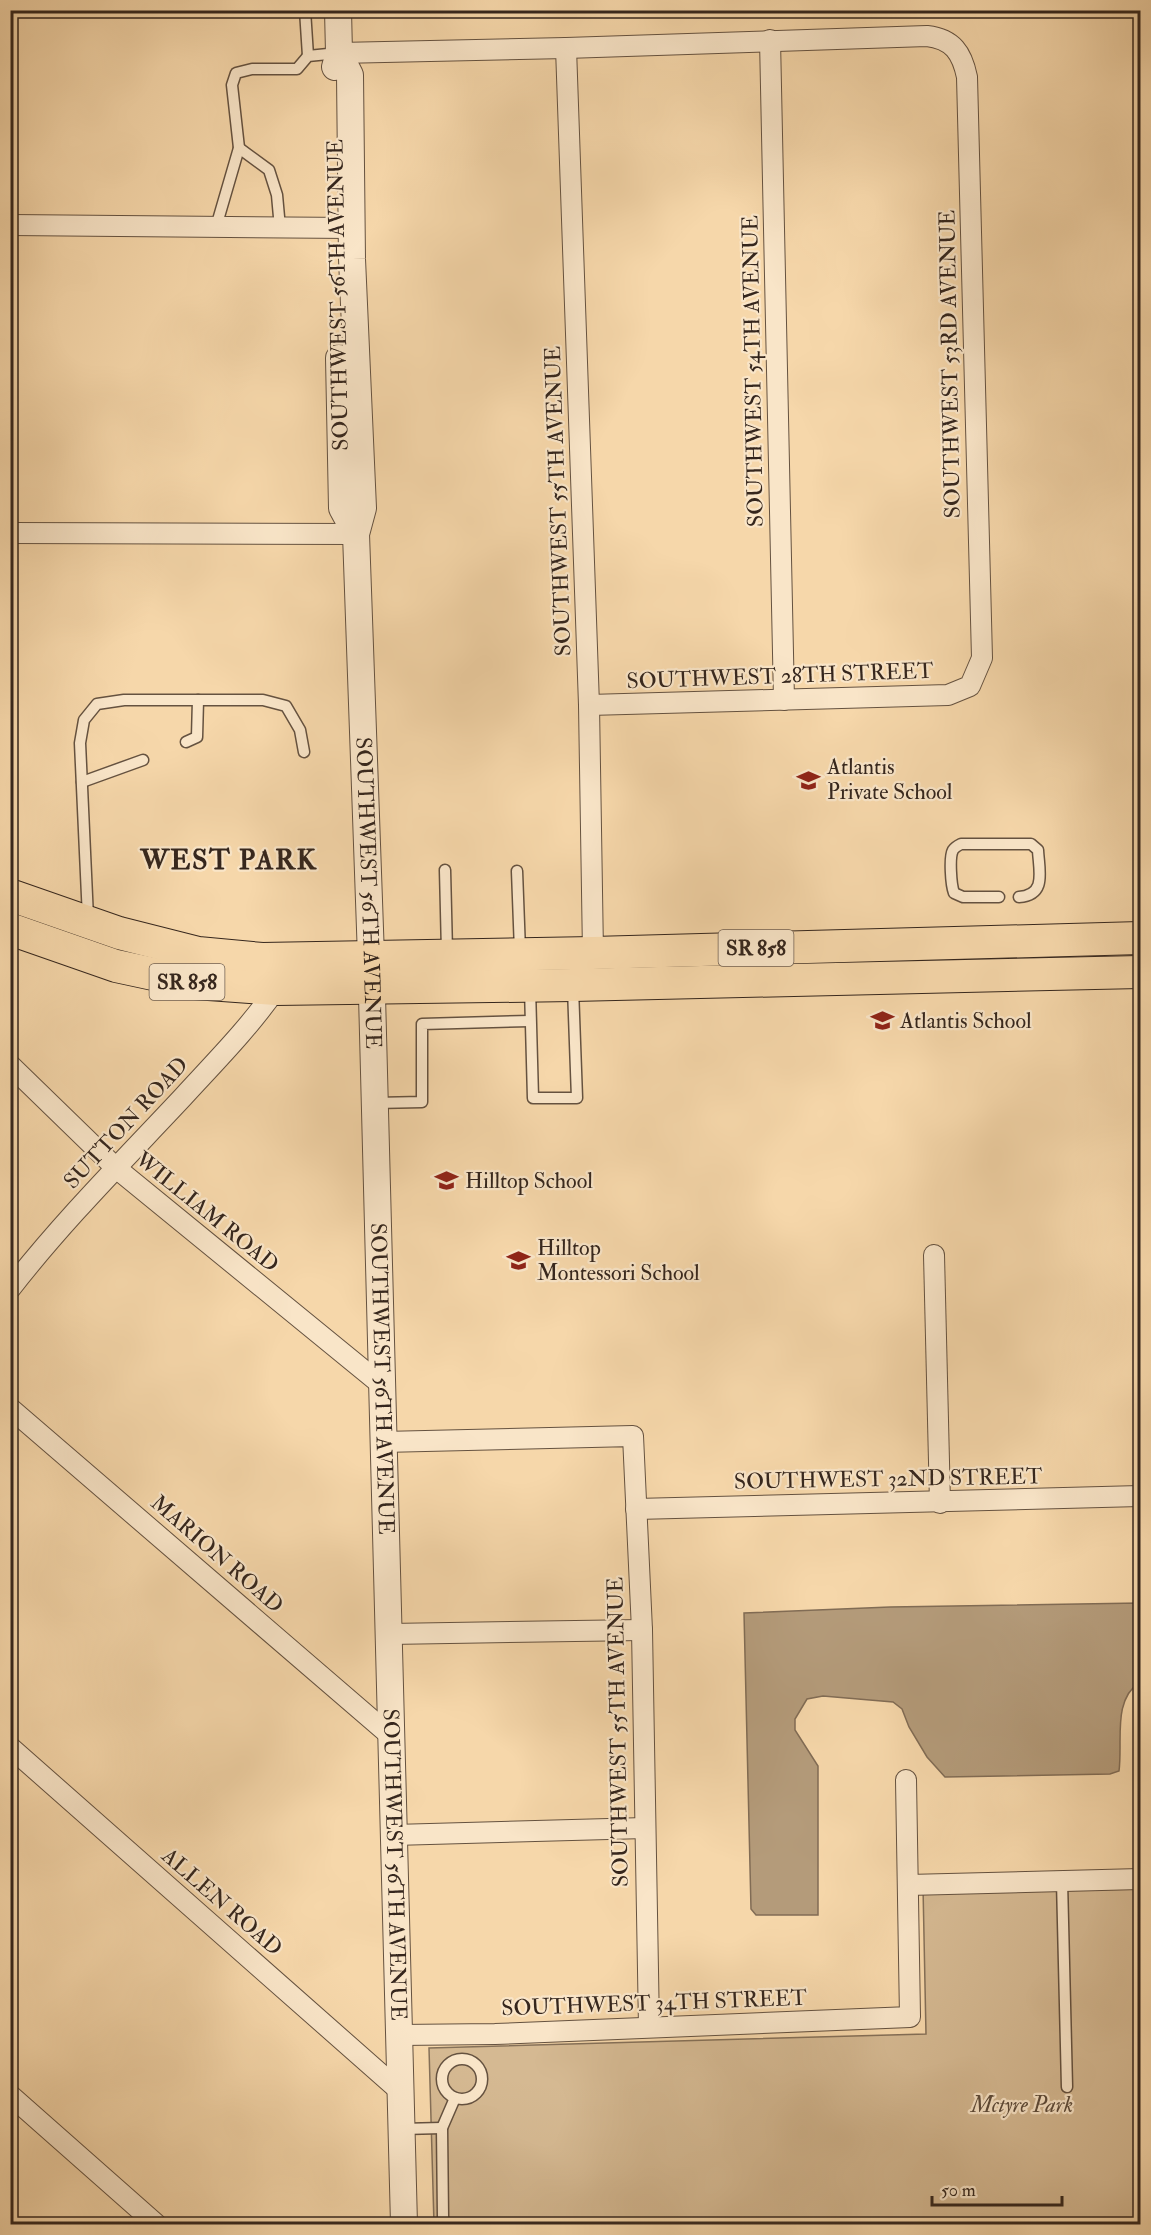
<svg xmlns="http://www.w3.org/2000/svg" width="1151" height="2235" font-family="'IM FELL Double Pica',serif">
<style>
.park{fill:#d5b992;stroke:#857058;stroke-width:1.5}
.water{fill:#b49b7a;stroke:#816c55;stroke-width:1.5}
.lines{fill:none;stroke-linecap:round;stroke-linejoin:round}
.service-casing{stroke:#655240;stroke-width:13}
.minor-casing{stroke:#655240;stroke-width:22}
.tertiary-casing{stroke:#655240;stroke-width:28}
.primary-casing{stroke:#35261d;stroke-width:34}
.service{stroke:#f9e5c8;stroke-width:10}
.minor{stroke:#f9e5c8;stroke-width:20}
.tertiary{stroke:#f9e5c8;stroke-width:26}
.primary{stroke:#f6d7aa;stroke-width:32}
.labels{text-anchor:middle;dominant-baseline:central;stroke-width:4.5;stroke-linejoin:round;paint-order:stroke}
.shield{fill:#f9e5c8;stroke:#705f50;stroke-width:1.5}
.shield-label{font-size:21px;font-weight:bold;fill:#35261d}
.street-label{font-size:22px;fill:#35261d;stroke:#f9e5c8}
.poi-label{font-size:22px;fill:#35261d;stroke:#f9e5c8;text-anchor:start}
.park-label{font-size:22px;font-style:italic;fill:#5d4b3a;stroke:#f9e5c8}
.district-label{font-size:28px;font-weight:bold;letter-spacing:1.5px;fill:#35261d;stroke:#f9e5c8}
</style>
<rect width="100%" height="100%" fill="#f6d7aa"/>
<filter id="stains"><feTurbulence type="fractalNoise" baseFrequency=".00333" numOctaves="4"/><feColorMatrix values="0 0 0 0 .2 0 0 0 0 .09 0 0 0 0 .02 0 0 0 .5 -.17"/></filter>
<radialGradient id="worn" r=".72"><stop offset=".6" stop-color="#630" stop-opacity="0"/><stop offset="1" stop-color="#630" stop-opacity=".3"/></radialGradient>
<!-- park -->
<path class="park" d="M 1140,1881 L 1140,2224 L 434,2224 L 429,2048 L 926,2034 L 923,1887 Z"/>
<!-- water -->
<path class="water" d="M 1140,1603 L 1140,1682 C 1112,1700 1123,1741 1119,1771 L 1110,1774 L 945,1777 L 927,1757 L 909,1727 L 902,1709 L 893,1702 L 823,1696 L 807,1699 L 795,1719 L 795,1730 L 818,1766 L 818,1915 L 756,1915 L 751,1909 L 744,1613 L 890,1607 Z"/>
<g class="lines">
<defs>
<g id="service">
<path d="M 305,10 L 308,56"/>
<path d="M 239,148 L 269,170 L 277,195 L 280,228"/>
<path d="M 216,227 L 239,148 L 232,85 L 236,73 L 252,69 L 297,69 L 308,56 L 338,53"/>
<path d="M 186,742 L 197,737 L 198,700"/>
<path d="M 82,782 L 143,760"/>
<path d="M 445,870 L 447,952"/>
<path d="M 517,871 L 520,951"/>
<path d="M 999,897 L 963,897 L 954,893 C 951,885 949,857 953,850 C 955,847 957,846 961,844 L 1031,844 L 1038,850 C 1039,871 1047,895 1019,897"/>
<path d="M 88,918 L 80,743 L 84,720 L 97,704 L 124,700 L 263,700 L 286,706 L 300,730 L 304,752"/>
<path d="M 530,988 L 533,1098 L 577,1098 L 573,988"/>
<path d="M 375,1103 L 422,1102 L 422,1024 L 530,1021"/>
<path d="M 1062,1881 L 1067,2087"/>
<circle cx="462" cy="2079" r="20"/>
<path d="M 402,2129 L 442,2128"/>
<path d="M 445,2224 L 443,2217 L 442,2128 L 455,2098"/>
</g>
<g id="minor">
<path d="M 770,40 L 784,700"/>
<path d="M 566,48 L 589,705 L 593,953"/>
<path d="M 339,53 L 566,48 L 927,36 C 953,39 962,53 967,77 L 982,658 L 970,686 L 948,695 L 589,705"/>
<path d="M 10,225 L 352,228"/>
<path d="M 10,533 L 356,534"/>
<path d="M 10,1065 L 116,1168 L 383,1386"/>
<path d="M 934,1255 L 940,1503"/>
<path d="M 10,1289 C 63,1221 124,1160 183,1097 C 215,1062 248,1029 276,989"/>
<path d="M 10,1408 L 392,1737"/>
<path d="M 383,1442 L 633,1436 L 642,1630 L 649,2027"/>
<path d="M 636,1509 L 1140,1496"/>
<path d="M 389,1634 L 642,1630"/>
<path d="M 10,1747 L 401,2092"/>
<path d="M 394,1835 L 645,1828"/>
<path d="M 908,1885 L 1140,1879"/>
<path d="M 399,2035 L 495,2034 L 910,2017 L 906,1780"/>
<path d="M 10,2095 L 156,2224"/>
</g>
<g id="tertiary">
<path id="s1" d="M 339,53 L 350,75 L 352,259 L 363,508 L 356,534 L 371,957 L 404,2224"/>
<path d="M 335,67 L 339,53 L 338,10"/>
<path d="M 339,358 L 342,508 L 356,534"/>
</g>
<g id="primary">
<path d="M 10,895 L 119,933 L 198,953 L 262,959 L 593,953 L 1140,938"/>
<path d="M 10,929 L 116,966 L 195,983 L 276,989 L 573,985 L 1140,972"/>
</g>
</defs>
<!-- service casing -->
<use href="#service" class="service-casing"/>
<!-- minor casing -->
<use href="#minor" class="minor-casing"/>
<!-- tertiary casing -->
<use href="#tertiary" class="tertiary-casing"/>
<!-- primary casing -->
<use href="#primary" class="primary-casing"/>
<!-- service -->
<use href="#service" class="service"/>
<!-- minor -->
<use href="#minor" class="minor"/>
<!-- tertiary -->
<use href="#tertiary" class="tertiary"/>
<!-- primary -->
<use href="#primary" class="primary"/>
</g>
<!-- icons -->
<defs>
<symbol id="school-bare" viewBox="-9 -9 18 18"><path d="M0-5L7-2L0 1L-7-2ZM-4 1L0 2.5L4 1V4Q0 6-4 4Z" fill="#8f2418" stroke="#f9e5c8" stroke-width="2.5" paint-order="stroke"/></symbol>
</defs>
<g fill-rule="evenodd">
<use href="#school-bare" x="792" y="764" width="33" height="33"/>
<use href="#school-bare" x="866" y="1004" width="33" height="33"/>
<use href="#school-bare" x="430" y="1164" width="33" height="33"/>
<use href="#school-bare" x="502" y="1244" width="33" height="33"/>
</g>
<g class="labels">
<!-- shield labels -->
<g class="shield">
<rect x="718.5" y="930" width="75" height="36" rx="4.5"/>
<rect x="149.5" y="964" width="75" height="36" rx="4.5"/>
</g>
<g class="shield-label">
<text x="756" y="948">SR 858</text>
<text x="187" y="982">SR 858</text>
</g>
<!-- street labels -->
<g class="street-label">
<text transform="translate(338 295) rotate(-91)">SOUTHWEST 56TH AVENUE</text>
<text transform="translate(950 364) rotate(-91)">SOUTHWEST 53RD AVENUE</text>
<text transform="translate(753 371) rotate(-91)">SOUTHWEST 54TH AVENUE</text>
<text transform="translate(558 501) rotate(-92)">SOUTHWEST 55TH AVENUE</text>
<text transform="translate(780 676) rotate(-2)">SOUTHWEST 28TH STREET</text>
<text stroke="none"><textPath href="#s1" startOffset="844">SOUTHWEST 56TH AVENUE</textPath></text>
<text transform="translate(126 1123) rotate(-47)">SUTTON ROAD</text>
<text transform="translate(207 1212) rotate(39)">WILLIAM ROAD</text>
<text stroke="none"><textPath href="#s1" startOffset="1330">SOUTHWEST 56TH AVENUE</textPath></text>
<text transform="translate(888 1479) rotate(-1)">SOUTHWEST 32ND STREET</text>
<text transform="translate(217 1554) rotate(41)">MARION ROAD</text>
<text transform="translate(618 1732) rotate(-91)">SOUTHWEST 55TH AVENUE</text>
<text stroke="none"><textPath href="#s1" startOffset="1816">SOUTHWEST 56TH AVENUE</textPath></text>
<text transform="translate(222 1902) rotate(41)">ALLEN ROAD</text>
<text transform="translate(654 2003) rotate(-2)">SOUTHWEST 34TH STREET</text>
</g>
<!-- poi labels -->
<g class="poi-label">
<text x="827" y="767">Atlantis<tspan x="827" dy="25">Private School</tspan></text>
<text x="900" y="1021">Atlantis School</text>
<text x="465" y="1181">Hilltop School</text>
<text x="537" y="1248">Hilltop<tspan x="537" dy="25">Montessori School</tspan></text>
</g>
<!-- park labels -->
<g class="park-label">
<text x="1022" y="2105">Mctyre Park</text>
</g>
<!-- district labels -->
<g class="district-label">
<text x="229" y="860">WEST PARK</text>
</g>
</g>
<!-- margin -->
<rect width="1151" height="2235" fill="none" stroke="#f6d7aa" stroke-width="36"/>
<rect x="12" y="12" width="1127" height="2211" fill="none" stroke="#35261d" stroke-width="3"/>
<rect x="18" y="18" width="1115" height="2199" fill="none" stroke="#35261d" stroke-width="1.5"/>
<!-- scale -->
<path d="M932 2196v9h130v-9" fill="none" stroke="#35261d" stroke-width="3"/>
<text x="941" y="2196" font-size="18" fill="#35261d" stroke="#f9e5c8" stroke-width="4.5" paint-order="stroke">50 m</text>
<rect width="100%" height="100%" filter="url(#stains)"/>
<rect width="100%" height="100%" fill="url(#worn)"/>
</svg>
